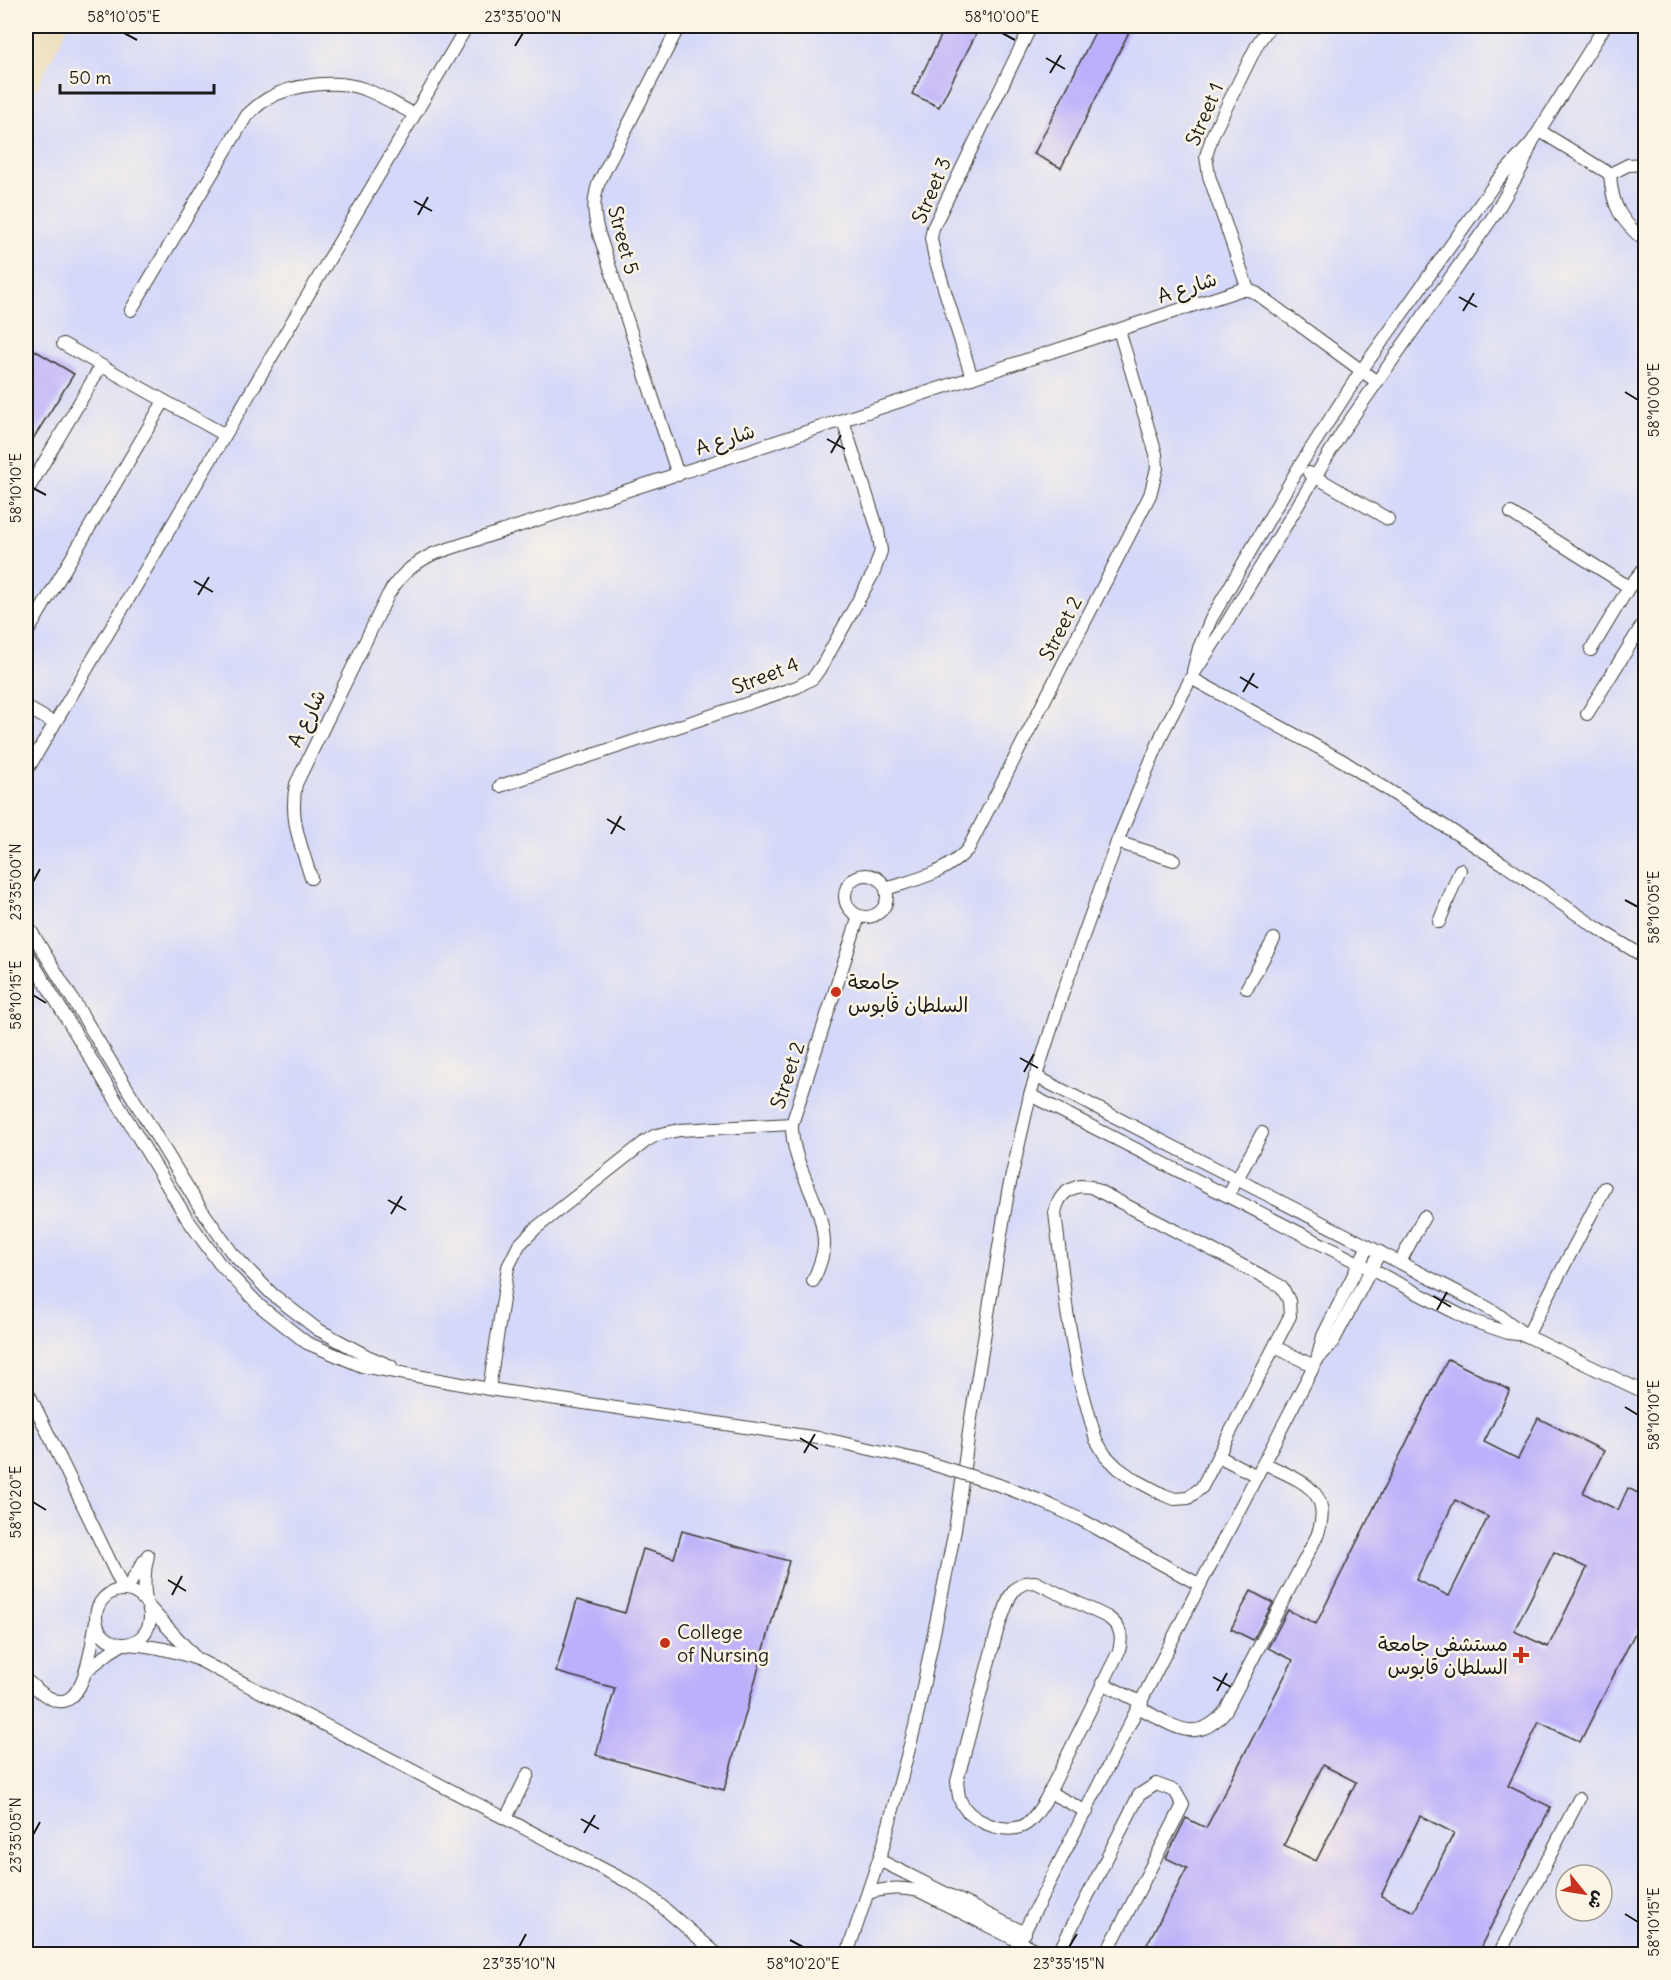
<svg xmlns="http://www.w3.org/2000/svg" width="1671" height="1980" font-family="Delius,'Playpen Sans Arabic',sans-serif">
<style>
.built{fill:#d4d8f9;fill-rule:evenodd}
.building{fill:#bcaffb;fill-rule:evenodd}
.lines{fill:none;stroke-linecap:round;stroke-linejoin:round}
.lane-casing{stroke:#3b3934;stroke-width:14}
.lane{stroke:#fff;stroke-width:12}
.lane-bridge-casing{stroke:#3b3934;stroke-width:14;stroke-linecap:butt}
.lane-bridge{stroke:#fff;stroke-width:12}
.ticks{fill:none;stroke:#1c1c1c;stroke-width:2}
.poi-dot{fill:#c8321e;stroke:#fcf5e5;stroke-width:2}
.labels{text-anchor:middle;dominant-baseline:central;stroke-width:5;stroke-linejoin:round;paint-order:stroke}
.street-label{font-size:20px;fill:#1c1c1c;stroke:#fcf5e5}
.poi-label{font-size:20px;fill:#1c1c1c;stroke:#fcf5e5;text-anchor:start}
.neatline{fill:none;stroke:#1c1c1c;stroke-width:2}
.ticks-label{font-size:15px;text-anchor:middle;fill:#1c1c1c}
</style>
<rect width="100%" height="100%" fill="#fcf5e5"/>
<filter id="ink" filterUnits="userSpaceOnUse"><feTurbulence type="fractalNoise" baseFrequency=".0167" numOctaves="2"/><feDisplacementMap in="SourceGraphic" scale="12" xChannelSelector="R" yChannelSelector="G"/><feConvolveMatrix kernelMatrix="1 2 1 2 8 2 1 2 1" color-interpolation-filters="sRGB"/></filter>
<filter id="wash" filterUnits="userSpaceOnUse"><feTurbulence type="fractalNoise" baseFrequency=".008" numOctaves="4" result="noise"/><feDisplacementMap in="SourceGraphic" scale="24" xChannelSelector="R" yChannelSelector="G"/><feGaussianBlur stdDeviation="1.35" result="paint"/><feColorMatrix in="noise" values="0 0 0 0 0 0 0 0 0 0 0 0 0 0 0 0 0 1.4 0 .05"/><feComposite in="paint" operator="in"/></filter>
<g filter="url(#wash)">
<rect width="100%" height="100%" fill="#ecdeba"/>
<!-- built -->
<path class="built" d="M 68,26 L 1645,26 L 1645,1954 L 26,1954 L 26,109 ZM 1566,1875 L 1602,1875 L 1602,1911 L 1566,1911 Z"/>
<g id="blocks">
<!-- building -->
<g class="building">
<path d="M 946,26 L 980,26 L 939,107 L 912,94 Z"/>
<path d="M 1098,26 L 1132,26 L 1061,168 L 1034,154 Z"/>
<path d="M 26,345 L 74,374 L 26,450 Z"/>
<path d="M 1448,1359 L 1510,1390 L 1484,1442 L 1518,1459 L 1538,1418 L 1604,1451 L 1583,1493 L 1618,1510 L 1628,1488 L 1646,1497 L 1646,1611 L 1580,1742 L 1539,1722 L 1508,1786 L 1551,1807 L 1477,1954 L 1142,1954 L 1187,1868 L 1166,1858 L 1186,1818 L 1206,1828 L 1293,1660 L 1268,1648 L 1288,1610 L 1316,1624 ZM 1455,1500 L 1488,1517 L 1449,1596 L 1416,1580 ZM 1554,1552 L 1587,1568 L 1548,1647 L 1514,1631 ZM 1323,1765 L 1356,1782 L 1316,1861 L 1284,1845 ZM 1420,1816 L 1454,1833 L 1414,1912 L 1381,1896 Z"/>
<path d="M 682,1531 L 789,1561 L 724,1790 L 596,1755 L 615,1688 L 556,1672 L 577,1600 L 625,1613 L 643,1549 L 674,1558 Z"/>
<path d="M 1251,1591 L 1273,1603 L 1253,1640 L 1231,1629 Z"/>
</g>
</g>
</g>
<g filter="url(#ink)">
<use href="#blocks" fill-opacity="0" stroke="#3b3934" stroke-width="1.5"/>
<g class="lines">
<defs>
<g id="lane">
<path d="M 1540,131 L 1610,174"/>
<path d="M 1646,164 L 1628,165 L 1610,174 C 1612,207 1621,221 1646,242"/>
<path d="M 1248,290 L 1209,176 L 1206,156 L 1213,134 L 1258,43 L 1270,26"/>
<path d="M 131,310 L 247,115 C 254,109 261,102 269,98 C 294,84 337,79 364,89 C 381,95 398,106 414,114"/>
<path d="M 63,344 L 225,435"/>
<path d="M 972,378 L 935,259 L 931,238 L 933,228 L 1031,26"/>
<path d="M 1309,473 L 1388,519"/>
<path d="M 678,475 L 598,231 C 593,213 593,199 599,182 L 679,26"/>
<path d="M 26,493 L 101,366"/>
<path d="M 1511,513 L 1629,587"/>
<path d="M 26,635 L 164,401"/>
<path d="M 1591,650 L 1629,587 L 1646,566"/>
<path d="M 1193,671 L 1199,648 L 1211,619 L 1299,467 L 1361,371 L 1496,182 L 1532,142 L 1605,26"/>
<path d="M 1191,678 L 1343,761 L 1502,863 L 1597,928 L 1646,958"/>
<path d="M 26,707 L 54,723"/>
<path d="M 1587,714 L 1646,619"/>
<path d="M 26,772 L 467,26"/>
<path d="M 500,786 L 797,687 L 813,678 L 823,664 L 874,572 L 881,551 L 878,530 L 843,421"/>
<path d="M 1117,842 L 1174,860"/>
<circle cx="866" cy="896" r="21"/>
<path d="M 311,878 C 301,844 289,820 296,784 L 388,595 C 400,575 413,564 433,554 L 1240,290 L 1248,290 L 1256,293 L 1377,382"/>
<path d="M 886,889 C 917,879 945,874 968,849 L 1150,495 L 1157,468 L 1156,454 L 1119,330"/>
<path d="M 1439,922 L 1460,870"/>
<path d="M 26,923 L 199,1206 L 232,1253 L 272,1294 L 317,1329 L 367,1356 L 391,1366"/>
<path d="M 26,951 L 186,1217 L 219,1263 L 261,1307 L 307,1343 L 362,1366 L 489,1389 L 825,1439 L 919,1460"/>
<path d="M 1247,988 L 1274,939"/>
<path d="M 1035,1076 L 1479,1303 L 1495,1312 L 1527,1336 L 1646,1393"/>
<path d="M 1030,1095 L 1470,1320 L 1508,1333 L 1526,1335"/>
<path d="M 1080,1186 L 1091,1187 L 1268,1279 L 1282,1287 L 1289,1301 L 1290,1316 L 1202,1487 L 1188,1498 L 1175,1499 L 1164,1495 L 1132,1478 L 1118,1468 L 1105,1455 L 1096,1440 L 1078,1375 L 1067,1312 L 1055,1213 C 1058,1197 1065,1190 1080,1186 Z"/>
<path d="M 1228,1196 L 1262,1133"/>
<path d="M 1400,1262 L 1424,1217"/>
<path d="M 813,1281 C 818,1270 823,1258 824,1246 C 825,1203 791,1168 792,1124 L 859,916"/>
<path d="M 1527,1336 L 1605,1188"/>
<path d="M 1275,1347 L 1314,1366"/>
<path d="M 1317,1360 L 1333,1342 L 1380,1252"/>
<path d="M 26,1388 L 124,1590"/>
<path d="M 489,1389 L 508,1267 L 519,1245 L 536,1228 L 646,1141 L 656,1135 L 680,1130 L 792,1124"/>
<path d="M 1218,1456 L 1257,1476"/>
<path d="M 999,1485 L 1041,1501 L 1080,1519 L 1200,1585"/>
<path d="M 1035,1582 L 1107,1617 C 1121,1626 1123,1636 1119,1651 L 1045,1801 C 1039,1810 1031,1824 1020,1827 C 1000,1833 968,1820 960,1800 C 958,1795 958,1787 957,1781 L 997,1631 L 1010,1596 L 1016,1588 L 1025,1583 Z"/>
<path d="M 126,1590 L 144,1561"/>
<circle cx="123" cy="1617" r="27"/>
<path d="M 146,1601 C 143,1584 144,1571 148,1555"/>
<path d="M 149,1607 L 194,1656"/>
<path d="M 126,1644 C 152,1645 173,1650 197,1659 L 632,1884 L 651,1897 L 717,1954"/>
<path d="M 87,1670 L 110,1652 L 123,1644"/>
<path d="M 26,1680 C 34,1686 42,1695 52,1699 C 85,1715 92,1640 96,1621"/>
<path d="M 1102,1683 L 1142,1703"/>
<path d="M 1140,1708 C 1172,1725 1197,1747 1226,1710 L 1317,1536 C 1335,1489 1299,1481 1264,1463"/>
<path d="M 1049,1792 L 1087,1812"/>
<path d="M 506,1818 L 528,1774"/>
<path d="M 879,1860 L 1025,1933"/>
<path d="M 868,1893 C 887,1888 900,1887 919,1891 L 1044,1954"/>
<path d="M 847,1954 L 883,1847 L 915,1726 L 955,1530 L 971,1418 L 1008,1192 L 1030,1095 L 1062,995 L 1117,842 L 1163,732 L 1191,678 L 1223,629 L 1344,429 L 1495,214 L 1522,167 L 1532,142"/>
<path d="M 1013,1954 L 1200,1585 L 1317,1360 L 1323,1336 L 1368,1246"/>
<path d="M 1058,1954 L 1139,1795 L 1156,1784 L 1175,1791 L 1183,1805 L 1106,1954"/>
<path d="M 1499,1954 L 1579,1799"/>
</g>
</defs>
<!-- lane casing -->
<use href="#lane" class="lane-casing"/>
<!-- lane -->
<use href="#lane" class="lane"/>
<defs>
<path id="lane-bridge" d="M 919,1460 L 999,1485"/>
</defs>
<!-- lane-bridge casing -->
<use href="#lane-bridge" class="lane-bridge-casing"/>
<!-- lane-bridge -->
<use href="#lane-bridge" class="lane-bridge"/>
</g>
</g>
<!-- ticks -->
<path class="ticks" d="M 124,33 L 137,40M 1002,33 L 1015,40M 515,46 L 523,33M 1046,58 L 1065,69M 1050,73 L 1061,55M 414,201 L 432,211M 418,215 L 428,197M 1459,297 L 1477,307M 1463,311 L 1474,293M 1625,392 L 1638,400M 827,439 L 845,449M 831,453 L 841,435M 33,488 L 46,495M 194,581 L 213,592M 198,595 L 209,577M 1240,677 L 1258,688M 1243,692 L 1254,673M 607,819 L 625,830M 611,834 L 621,816M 33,882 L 40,869M 1625,900 L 1638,907M 33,995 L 46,1003M 1020,1058 L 1038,1068M 1024,1072 L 1034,1054M 388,1200 L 406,1210M 391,1214 L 402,1196M 1433,1296 L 1451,1307M 1437,1310 L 1447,1292M 1625,1407 L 1638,1415M 800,1438 L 818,1449M 804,1453 L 815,1434M 33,1502 L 46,1510M 168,1580 L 186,1591M 172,1595 L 182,1576M 1213,1677 L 1231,1687M 1217,1691 L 1227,1673M 581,1819 L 599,1829M 584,1833 L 595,1815M 33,1835 L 40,1822M 1625,1914 L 1638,1922M 790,1940 L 803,1947M 519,1947 L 526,1934M 1069,1947 L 1077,1934"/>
<!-- markers -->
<g class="poi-dot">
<circle cx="836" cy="992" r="6"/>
<circle cx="665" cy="1643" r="6"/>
<path d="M1518 1646h6v6h6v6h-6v6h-6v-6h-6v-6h6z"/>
</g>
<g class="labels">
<!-- street labels -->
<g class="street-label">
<text transform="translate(1204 114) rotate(-67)">Street 1</text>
<text transform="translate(931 190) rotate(-67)">Street 3</text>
<text transform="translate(624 240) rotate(75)">Street 5</text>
<text transform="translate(1187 287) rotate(-18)">A شارع</text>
<text transform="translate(725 439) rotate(-18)">A شارع</text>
<text transform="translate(1060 628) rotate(-63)">Street 2</text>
<text transform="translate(765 675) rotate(-21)">Street 4</text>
<text transform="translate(306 718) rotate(-64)">A شارع</text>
<text transform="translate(787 1075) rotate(-72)">Street 2</text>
</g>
<!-- poi labels -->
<g class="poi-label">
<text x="848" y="981">جامعة<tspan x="848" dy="23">السلطان قابوس</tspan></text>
<text x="677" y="1631">College<tspan x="677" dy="23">of Nursing</tspan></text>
<text x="1508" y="1643" text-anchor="end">مستشفى جامعة<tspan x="1508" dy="23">السلطان قابوس</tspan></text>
</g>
</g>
<!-- margin -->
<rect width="1671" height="1980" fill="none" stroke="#fcf5e5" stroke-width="66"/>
<!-- north arrow -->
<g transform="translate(1584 1893) rotate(120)"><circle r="28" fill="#fcf5e5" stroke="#a29e95" stroke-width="1.5"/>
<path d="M0-4.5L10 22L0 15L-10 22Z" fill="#c8321e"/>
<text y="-9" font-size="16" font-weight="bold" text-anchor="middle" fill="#1c1c1c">ش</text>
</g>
<!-- scale -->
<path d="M60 84v9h154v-9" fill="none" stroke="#1c1c1c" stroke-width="3"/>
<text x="69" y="84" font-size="18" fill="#1c1c1c" stroke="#fcf5e5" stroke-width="4.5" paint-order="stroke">50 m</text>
<rect x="33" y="33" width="1605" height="1914" class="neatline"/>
<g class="ticks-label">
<text x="124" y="22">58°10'05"E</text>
<text x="523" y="22">23°35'00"N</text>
<text x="1002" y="22">58°10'00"E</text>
<text transform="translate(1654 400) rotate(-90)" y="5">58°10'00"E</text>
<text transform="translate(16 488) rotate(-90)" y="5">58°10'10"E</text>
<text transform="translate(16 882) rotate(-90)" y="5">23°35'00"N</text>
<text transform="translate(1654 907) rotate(-90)" y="5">58°10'05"E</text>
<text transform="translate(16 995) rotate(-90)" y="5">58°10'15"E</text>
<text transform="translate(1654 1415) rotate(-90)" y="5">58°10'10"E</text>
<text transform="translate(16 1502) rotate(-90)" y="5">58°10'20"E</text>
<text transform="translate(16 1835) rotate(-90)" y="5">23°35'05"N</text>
<text transform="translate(1654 1922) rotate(-90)" y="5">58°10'15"E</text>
<text x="519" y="1969">23°35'10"N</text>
<text x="803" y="1969">58°10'20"E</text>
<text x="1069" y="1969">23°35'15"N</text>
</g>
</svg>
